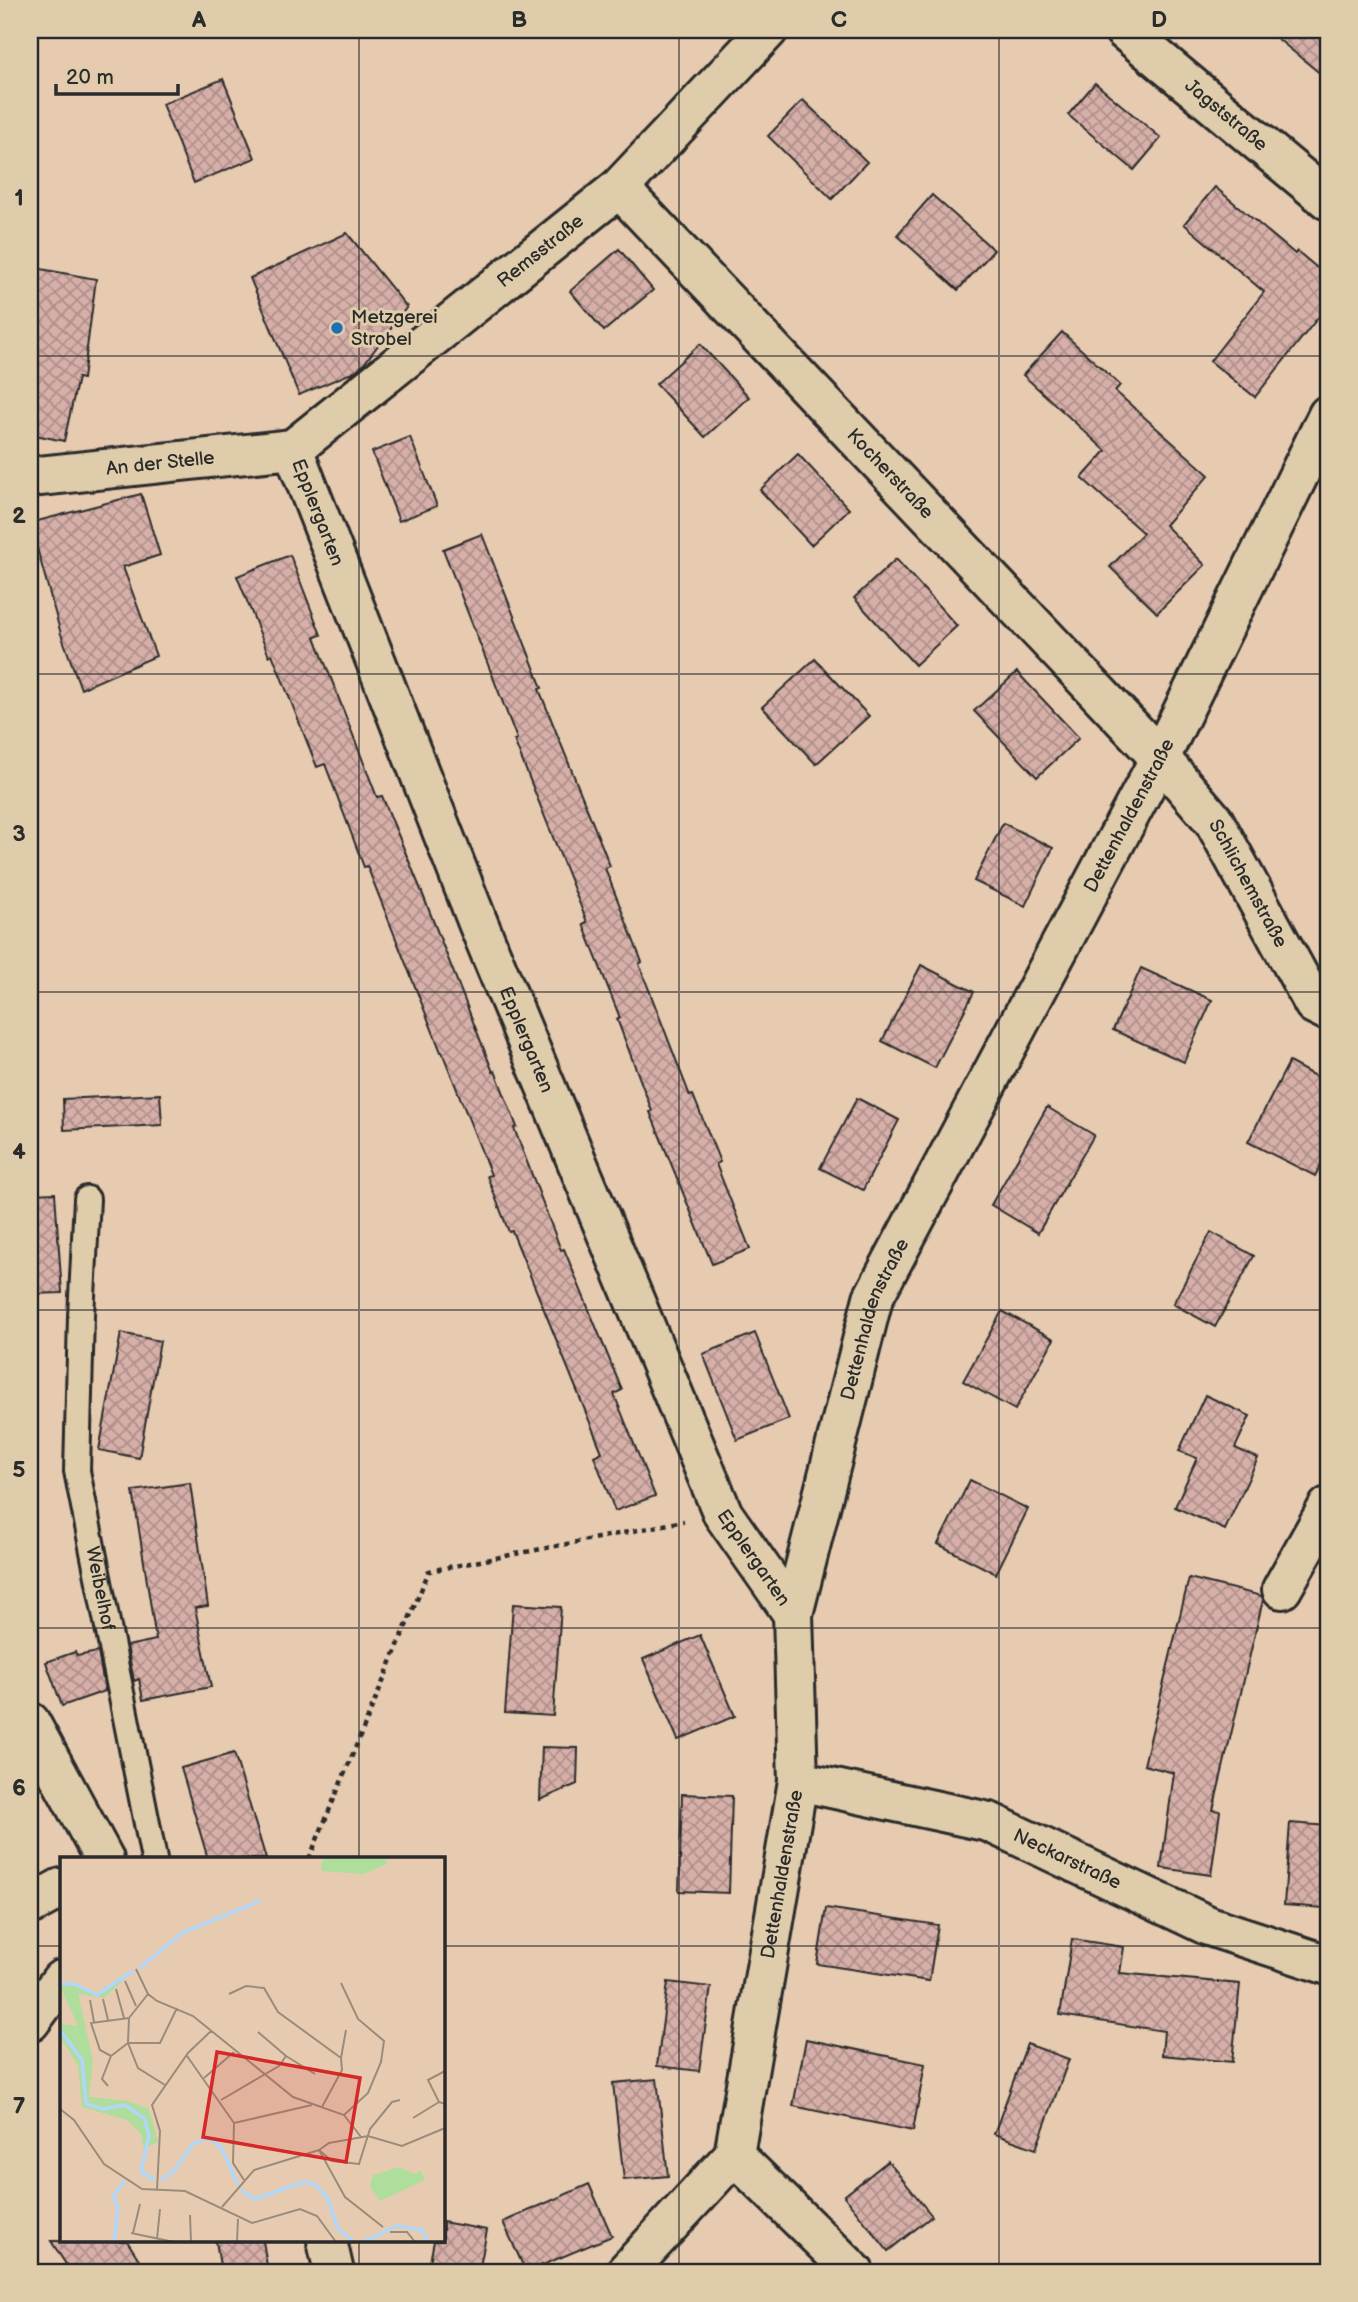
<svg xmlns="http://www.w3.org/2000/svg" width="1358" height="2302" font-family="'Balsamiq Sans',sans-serif">
<style>
.building{fill:url(#building-cross-hatch);stroke:#2b2b2b;stroke-width:2}
.lines{fill:none;stroke-linecap:round;stroke-linejoin:round}
.lane-casing{stroke:#2b2b2b;stroke-width:30}
.street-casing{stroke:#2b2b2b;stroke-width:44}
.path{stroke:#2b2b2b;stroke-width:4.5;stroke-dasharray:5 5;stroke-linecap:butt}
.lane{stroke:#dfccaa;stroke-width:24}
.street{stroke:#dfccaa;stroke-width:38}
.grid{fill:none;stroke:#2b2b2b;stroke-width:2;stroke-opacity:0.55}
.poi-dot{fill:#1f6fb2;stroke:#dfccaa;stroke-width:2.5}
.labels{text-anchor:middle;dominant-baseline:central;stroke-width:6;stroke-linejoin:round;paint-order:stroke}
.street-label{font-size:19px;fill:#2b2b2b;stroke:#dfccaa}
.poi-label{font-size:19px;fill:#2b2b2b;stroke:#dfccaa;text-anchor:start}
.inset-river{fill:none;stroke:#b0d6f9;stroke-width:3.5}
.inset-road{fill:none;stroke:#9b8b7b;stroke-width:2}
.view{fill:#d62828;fill-opacity:0.15;stroke:#d62828;stroke-width:3.5}
.inset-edge{fill:none;stroke:#2b2b2b;stroke-width:3.5}
.neatline{fill:none;stroke:#2b2b2b;stroke-width:2.5}
.grid-label{font-size:23px;text-anchor:middle;font-weight:bold;fill:#2b2b2b}
</style>
<defs>
<pattern id="building-cross-hatch" width="8" height="8" patternUnits="userSpaceOnUse" patternTransform="scale(1.75)"><rect width="8" height="8" fill="#d7afa9"/><path d="M0 0l8 8M0 8l8-8" fill="none" stroke="#af8f8a"/></pattern>
</defs>
<rect width="100%" height="100%" fill="#e6cbb1"/>
<filter id="ink" filterUnits="userSpaceOnUse"><feTurbulence type="fractalNoise" baseFrequency=".0143" numOctaves="2"/><feDisplacementMap in="SourceGraphic" scale="14" xChannelSelector="R" yChannelSelector="G"/><feConvolveMatrix kernelMatrix="1 2 1 2 8 2 1 2 1" color-interpolation-filters="sRGB"/></filter>
<g filter="url(#ink)">
<!-- building -->
<g class="building">
<path d="M 1267,30 L 1328,30 L 1328,80 Z"/>
<path d="M 223,79 L 255,158 L 194,183 L 162,104 Z"/>
<path d="M 1095,83 L 1161,138 L 1134,170 L 1068,115 Z"/>
<path d="M 803,100 L 867,162 L 832,199 L 768,136 Z"/>
<path d="M 1215,187 L 1295,254 L 1297,251 L 1328,277 L 1328,305 L 1255,397 L 1210,361 L 1264,292 L 1184,224 Z"/>
<path d="M 932,195 L 994,250 L 958,290 L 897,235 Z"/>
<path d="M 347,233 L 407,307 L 363,365 L 354,372 L 299,395 L 250,278 Z"/>
<path d="M 619,249 L 653,290 L 604,331 L 570,291 Z"/>
<path d="M 30,267 L 96,279 L 83,379 L 78,378 L 64,441 L 30,434 Z"/>
<path d="M 1062,332 L 1120,385 L 1115,391 L 1209,475 L 1165,525 L 1205,565 L 1157,613 L 1110,567 L 1143,533 L 1082,478 L 1106,451 L 1023,375 Z"/>
<path d="M 700,344 L 749,397 L 705,437 L 656,384 Z"/>
<path d="M 410,437 L 437,506 L 399,521 L 372,452 Z"/>
<path d="M 798,454 L 849,509 L 811,545 L 760,490 Z"/>
<path d="M 141,494 L 160,555 L 123,567 L 156,656 L 81,689 L 61,634 L 30,523 Z"/>
<path d="M 482,534 L 542,688 L 539,689 L 610,866 L 605,868 L 642,962 L 639,964 L 690,1096 L 693,1095 L 720,1162 L 716,1164 L 750,1249 L 712,1264 L 650,1112 L 652,1111 L 617,1019 L 620,1018 L 583,924 L 587,922 L 514,740 L 517,739 L 443,549 Z"/>
<path d="M 290,555 L 321,635 L 315,637 L 377,797 L 382,796 L 421,890 L 493,1072 L 495,1071 L 517,1127 L 514,1128 L 561,1250 L 564,1249 L 622,1390 L 614,1394 L 655,1496 L 615,1511 L 594,1456 L 602,1452 L 512,1231 L 509,1232 L 487,1176 L 491,1175 L 442,1052 L 441,1052 L 367,866 L 364,867 L 325,764 L 317,767 L 272,654 L 269,656 L 237,576 Z"/>
<path d="M 896,559 L 957,626 L 915,665 L 854,598 Z"/>
<path d="M 815,659 L 869,716 L 816,764 L 762,707 Z"/>
<path d="M 1017,672 L 1079,738 L 1037,777 L 974,711 Z"/>
<path d="M 1003,823 L 1053,848 L 1025,906 L 974,881 Z"/>
<path d="M 921,965 L 974,992 L 935,1068 L 882,1041 Z"/>
<path d="M 1141,968 L 1212,1000 L 1184,1062 L 1113,1030 Z"/>
<path d="M 1289,1062 L 1328,1083 L 1328,1151 L 1315,1176 L 1248,1142 Z"/>
<path d="M 160,1094 L 162,1125 L 64,1130 L 63,1099 Z"/>
<path d="M 857,1098 L 899,1120 L 863,1190 L 820,1168 Z"/>
<path d="M 1047,1107 L 1094,1135 L 1038,1233 L 991,1205 Z"/>
<path d="M 55,1193 L 62,1293 L 30,1294 L 30,1194 Z"/>
<path d="M 1211,1232 L 1254,1256 L 1215,1327 L 1173,1304 Z"/>
<path d="M 1002,1311 L 1054,1339 L 1015,1410 L 963,1381 Z"/>
<path d="M 121,1333 L 160,1341 L 139,1458 L 99,1450 Z"/>
<path d="M 755,1333 L 789,1419 L 737,1440 L 703,1354 Z"/>
<path d="M 1205,1395 L 1250,1416 L 1235,1448 L 1258,1458 L 1225,1530 L 1175,1507 L 1197,1458 L 1179,1451 Z"/>
<path d="M 970,1480 L 1028,1509 L 996,1574 L 938,1544 Z"/>
<path d="M 190,1483 L 208,1606 L 195,1608 L 211,1687 L 143,1700 L 139,1679 L 134,1681 L 127,1646 L 156,1640 L 133,1491 Z"/>
<path d="M 1189,1578 L 1262,1596 L 1263,1600 L 1213,1810 L 1220,1811 L 1211,1875 L 1161,1868 L 1174,1773 L 1144,1765 Z"/>
<path d="M 513,1604 L 561,1607 L 553,1716 L 505,1713 Z"/>
<path d="M 700,1635 L 735,1716 L 678,1740 L 643,1659 Z"/>
<path d="M 75,1652 L 77,1656 L 98,1652 L 105,1691 L 62,1706 L 46,1662 Z"/>
<path d="M 542,1747 L 578,1748 L 577,1784 L 540,1800 Z"/>
<path d="M 234,1753 L 266,1859 L 208,1859 L 181,1768 Z"/>
<path d="M 682,1794 L 732,1796 L 729,1893 L 679,1891 Z"/>
<path d="M 1290,1823 L 1328,1826 L 1324,1908 L 1284,1905 Z"/>
<path d="M 826,1908 L 938,1925 L 929,1981 L 817,1964 Z"/>
<path d="M 1072,1939 L 1124,1947 L 1120,1973 L 1240,1984 L 1232,2062 L 1162,2055 L 1164,2031 L 1060,2015 Z"/>
<path d="M 668,1982 L 711,1987 L 699,2071 L 657,2066 Z"/>
<path d="M 806,2039 L 925,2064 L 913,2131 L 793,2106 Z"/>
<path d="M 1027,2044 L 1069,2059 L 1036,2149 L 994,2134 Z"/>
<path d="M 657,2079 L 668,2176 L 624,2180 L 613,2083 Z"/>
<path d="M 888,2161 L 932,2216 L 888,2251 L 844,2196 Z"/>
<path d="M 589,2184 L 612,2236 L 526,2272 L 503,2222 Z"/>
<path d="M 443,2222 L 487,2230 L 479,2272 L 428,2272 L 434,2241 L 443,2241 Z"/>
<path d="M 51,2241 L 127,2241 L 147,2272 L 71,2272 Z"/>
<path d="M 216,2241 L 263,2241 L 268,2272 L 221,2272 Z"/>
</g>
<g class="lines">
<defs>
<g id="lane">
<path id="s1" d="M 87,1199 L 81,1316 L 77,1471 L 154,1859"/>
</g>
<g id="street">
<path id="s2" d="M 1124,30 L 1328,200"/>
<path id="s3" d="M 619,188 L 1160,758 L 1214,821 L 1314,1004 L 1328,1011"/>
<path id="s4" d="M 293,449 L 478,923 L 723,1514 L 793,1614"/>
<path id="s5" d="M 293,449 L 619,188 L 768,30"/>
<path id="s6" d="M 30,477 L 293,449"/>
<path d="M 1282,1589 L 1328,1507"/>
<path d="M 30,1722 L 104,1859"/>
<path id="s7" d="M 798,1781 L 989,1822 L 1209,1926 L 1328,1965"/>
<path d="M 30,1905 L 61,1888"/>
<path d="M 30,2022 L 61,1980"/>
<path d="M 734,2155 L 854,2272"/>
<path d="M 327,2241 L 334,2272"/>
<path id="s8" d="M 626,2272 L 734,2155 L 798,1781 L 793,1614 L 873,1298 L 1160,758 L 1328,415"/>
</g>
</defs>
<!-- lane casing -->
<use href="#lane" class="lane-casing"/>
<!-- street casing -->
<use href="#street" class="street-casing"/>
<!-- path -->
<path class="path" d="M 309,1859 L 429,1571 L 684,1521"/>
<!-- lane -->
<use href="#lane" class="lane"/>
<!-- street -->
<use href="#street" class="street"/>
</g>
</g>
<!-- grid -->
<path class="grid" d="M 359,30 L 359,1859M 679,30 L 679,2272M 999,30 L 999,2272M 30,356 L 1328,356M 30,674 L 1328,674M 30,992 L 1328,992M 30,1310 L 1328,1310M 30,1628 L 1328,1628M 30,1946 L 61,1946M 443,1946 L 1328,1946M 359,2241 L 359,2272"/>
<!-- markers -->
<circle class="poi-dot" cx="337" cy="328" r="7"/>
<g class="labels">
<!-- street labels -->
<g class="street-label">
<text stroke="none"><textPath href="#s2" startOffset="133">Jagststraße</textPath></text>
<text stroke="none"><textPath href="#s5" startOffset="317">Remsstraße</textPath></text>
<text stroke="none"><textPath href="#s6" startOffset="131">An der Stelle</textPath></text>
<text stroke="none"><textPath href="#s3" startOffset="394">Kocherstraße</textPath></text>
<text stroke="none"><textPath href="#s4" startOffset="68">Epplergarten</textPath></text>
<text stroke="none"><textPath href="#s8" startOffset="1578">Dettenhaldenstraße</textPath></text>
<text stroke="none"><textPath href="#s3" startOffset="940">Schlichemstraße</textPath></text>
<text stroke="none"><textPath href="#s4" startOffset="635">Epplergarten</textPath></text>
<text stroke="none"><textPath href="#s8" startOffset="1012">Dettenhaldenstraße</textPath></text>
<text stroke="none"><textPath href="#s4" startOffset="1202">Epplergarten</textPath></text>
<text stroke="none"><textPath href="#s1" startOffset="392">Weibelhof</textPath></text>
<text stroke="none"><textPath href="#s7" startOffset="282">Neckarstraße</textPath></text>
<text stroke="none"><textPath href="#s8" startOffset="444">Dettenhaldenstraße</textPath></text>
</g>
<!-- poi labels -->
<g class="poi-label">
<text x="351" y="317">Metzgerei<tspan x="351" dy="22">Strobel</tspan></text>
</g>
</g>
<!-- overview -->
<g transform="translate(60 1857)">
<rect width="385" height="385" fill="#e6cbb1"/>
<path d="M 263,0 L 325,0 L 327,7 L 303,17 L 261,14 ZM 71,116 L 44,141 L 18,137 L 33,203 L 29,240 L 68,244 L 89,252 L 98,285 L 84,292 L 81,277 L 67,263 L 22,250 L 18,208 L 0,180 L 0,167 L 18,169 L 0,129 L 16,129 L 38,139 Z" fill="#afdd9c"/>
<path d="M 339,310 L 355,317 L 361,314 L 365,323 L 320,344 L 310,329 L 313,318 Z" fill="#afdd9c"/>
<path class="inset-river" d="M 79,112 L 122,76 L 200,44M 0,127 L 14,127 L 37,138 L 73,114M 0,173 L 22,203 L 26,247 L 43,252 L 65,248 L 84,261 L 89,279 L 81,315 L 95,323M 101,323 L 113,315 L 133,287 L 148,281 L 161,290 L 178,328M 181,333 L 195,342 L 244,325 L 255,327 L 268,342 L 277,370 L 293,385M 54,385 L 58,351 L 53,340 L 65,323M 303,385 L 337,369 L 362,373 L 368,385"/>
<path class="inset-road" d="M 76,112 L 88,137 L 97,144 L 133,159 L 233,240 L 284,258 L 301,280M 65,124 L 76,149M 281,126 L 298,162 L 324,184 L 321,205 L 308,236 L 284,258M 56,132 L 64,161M 88,137 L 69,161 L 68,186 L 78,211 L 105,228M 169,137 L 186,129 L 204,131 L 218,155 L 281,201 L 282,213 L 262,250M 43,142 L 48,163M 30,143 L 34,165M 51,199 L 40,193 L 31,166 L 69,161M 127,199 L 174,266M 226,199 L 255,217M 281,201 L 286,173M 385,214 L 368,223 L 379,245 L 385,247M 144,221 L 174,195M 48,229 L 42,222 L 51,199 L 68,186 L 100,186 L 117,151M 161,243 L 219,209 L 226,199 L 198,175M 0,252 L 14,263 L 44,307 L 82,332 L 125,334 L 192,366 L 240,352 L 257,359 L 276,385M 353,261 L 379,245M 174,266 L 252,248M 174,266 L 173,306 L 184,323M 259,293 L 272,304 L 299,307 L 310,272 L 332,245 L 340,243M 259,293 L 285,340 L 323,370M 97,333 L 100,274 L 92,248 L 128,196 L 151,174M 162,350 L 194,313 L 259,293 L 269,286 L 308,279 L 342,289 L 385,271M 130,358 L 131,385M 330,375 L 347,375 L 355,385M 71,376 L 114,385M 73,376 L 80,347M 97,382 L 100,352M 177,385 L 178,362"/>
<path class="view" d="M 157,195 L 300,221 L 286,305 L 143,280 Z"/>
<rect width="385" height="385" class="inset-edge"/>
</g>
<!-- margin -->
<rect width="1358" height="2302" fill="none" stroke="#dfccaa" stroke-width="77"/>
<!-- scale -->
<path d="M56 84v10h122v-10" fill="none" stroke="#2b2b2b" stroke-width="3.5"/>
<text x="66" y="84" font-size="21" fill="#2b2b2b" stroke="#dfccaa" stroke-width="5" paint-order="stroke">20 m</text>
<rect x="38" y="38" width="1282" height="2226" class="neatline"/>
<g class="grid-label">
<text x="199" y="27">A</text>
<text x="519" y="27">B</text>
<text x="839" y="27">C</text>
<text x="1159" y="27">D</text>
<text x="19" y="205">1</text>
<text x="19" y="523">2</text>
<text x="19" y="841">3</text>
<text x="19" y="1159">4</text>
<text x="19" y="1477">5</text>
<text x="19" y="1795">6</text>
<text x="19" y="2113">7</text>
</g>
</svg>
